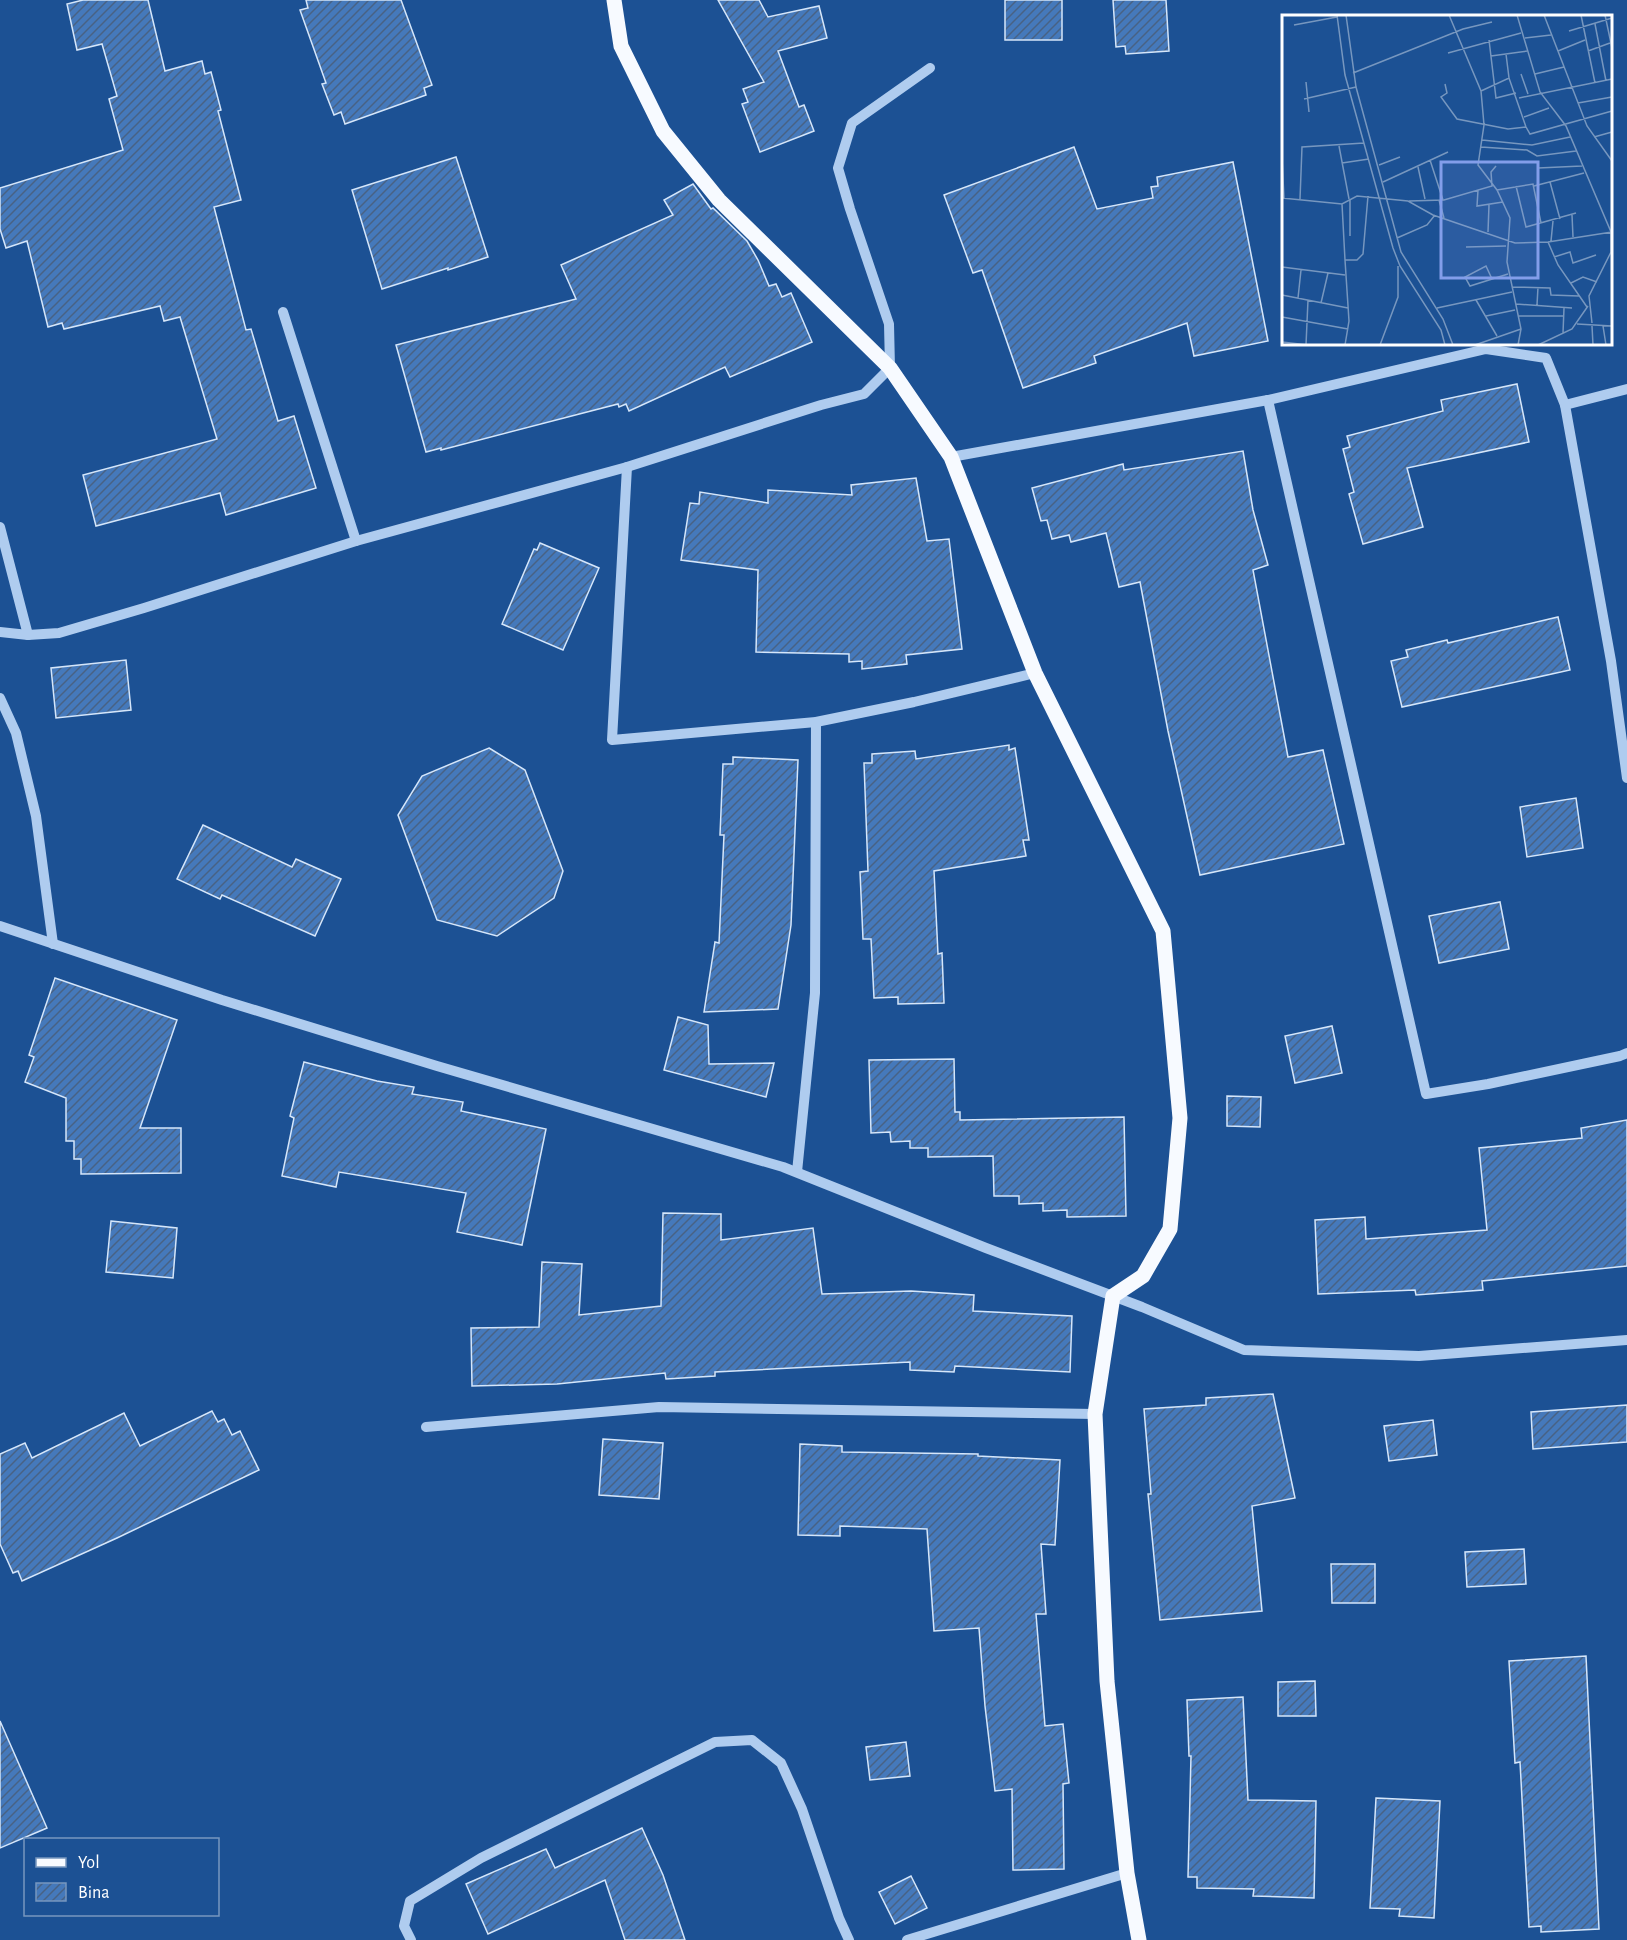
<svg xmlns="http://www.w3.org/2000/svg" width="1627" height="1940" font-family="'Alegreya Sans',sans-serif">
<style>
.building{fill:url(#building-hatch);stroke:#d5e6fa;stroke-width:1.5}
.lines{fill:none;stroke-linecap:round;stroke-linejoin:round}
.minor{stroke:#afccef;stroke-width:10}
.major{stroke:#f7faff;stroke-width:15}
.inset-road{fill:none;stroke:#7797bf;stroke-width:1.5}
.view{fill:#839eea;fill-opacity:0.15;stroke:#839eea;stroke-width:3}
.inset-edge{fill:none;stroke:#fff;stroke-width:3}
</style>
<defs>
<pattern id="building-hatch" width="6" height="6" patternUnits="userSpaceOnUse" patternTransform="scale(1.5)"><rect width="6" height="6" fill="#4579bb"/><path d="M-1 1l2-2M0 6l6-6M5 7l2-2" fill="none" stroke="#486284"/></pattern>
</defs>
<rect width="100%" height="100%" fill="#1c5194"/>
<!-- building -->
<g class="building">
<path d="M 83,0 L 148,0 L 165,71 L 202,61 L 205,74 L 211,72 L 221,110 L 218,111 L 241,200 L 214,207 L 246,330 L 251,329 L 278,421 L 294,416 L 316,488 L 226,515 L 220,493 L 96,526 L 83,475 L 217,439 L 180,317 L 164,321 L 160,306 L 64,329 L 62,323 L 48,327 L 27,241 L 6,248 L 0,229 L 0,188 L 123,150 L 109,99 L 117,96 L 102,44 L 77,50 L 67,4 Z"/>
<path d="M 306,0 L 401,0 L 432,85 L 424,88 L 426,95 L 345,124 L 341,112 L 334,115 L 322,84 L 326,83 L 300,10 L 308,8 Z"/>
<path d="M 718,0 L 759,0 L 768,17 L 819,6 L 827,38 L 778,51 L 799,107 L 804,105 L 814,131 L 760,152 L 742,104 L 748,102 L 743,89 L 764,82 Z"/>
<rect x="1005" y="0" width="57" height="40"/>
<path d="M 1113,0 L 1166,0 L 1169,51 L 1126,54 L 1125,46 L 1116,47 Z"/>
<path d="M 1074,147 L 1097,209 L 1153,198 L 1151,187 L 1158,186 L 1157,177 L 1233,162 L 1268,341 L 1194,356 L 1187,323 L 1094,356 L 1096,363 L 1023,388 L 982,270 L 973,273 L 944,195 Z"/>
<path d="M 456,157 L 488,257 L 448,270 L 448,268 L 382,289 L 352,190 Z"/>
<path d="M 693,184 L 711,209 L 713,208 L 747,241 L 758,260 L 769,286 L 776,284 L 782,297 L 791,293 L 812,342 L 730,377 L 725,367 L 629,411 L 626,404 L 619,407 L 618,404 L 441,450 L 441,448 L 426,452 L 396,345 L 576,299 L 561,265 L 673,215 L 664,200 Z"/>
<path d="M 1517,384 L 1529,442 L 1407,468 L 1423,527 L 1363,544 L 1349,494 L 1354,492 L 1343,449 L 1350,447 L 1347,436 L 1443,411 L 1441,400 Z"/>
<path d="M 1243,451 L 1253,510 L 1268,565 L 1253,570 L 1288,757 L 1323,750 L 1344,844 L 1200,875 L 1168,731 L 1140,582 L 1119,587 L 1106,533 L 1071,542 L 1069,535 L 1052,539 L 1047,520 L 1041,521 L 1032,488 L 1123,464 L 1124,470 Z"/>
<path d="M 916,478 L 927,541 L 949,539 L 962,649 L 906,655 L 907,664 L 862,669 L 862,661 L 849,662 L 849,654 L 756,652 L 758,570 L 681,560 L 690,503 L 699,504 L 700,492 L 768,503 L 768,490 L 852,495 L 851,485 Z"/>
<path d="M 540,543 L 599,568 L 563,650 L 502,624 L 534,549 L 537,550 Z"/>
<path d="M 1558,617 L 1570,670 L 1402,707 L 1391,661 L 1408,657 L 1406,650 L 1447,640 L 1448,643 Z"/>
<path d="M 126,660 L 131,710 L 56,718 L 51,668 Z"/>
<path d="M 1009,745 L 1009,750 L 1015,748 L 1029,840 L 1023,840 L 1026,856 L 934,871 L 938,954 L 942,953 L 944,1003 L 898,1004 L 898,997 L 874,998 L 871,939 L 863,939 L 860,872 L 868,871 L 864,763 L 872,763 L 872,754 L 915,751 L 916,759 Z"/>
<path d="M 489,748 L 525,770 L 563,871 L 554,898 L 497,936 L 437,920 L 398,815 L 422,776 Z"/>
<path d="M 733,757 L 798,760 L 791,925 L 778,1009 L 704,1012 L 715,942 L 719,943 L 724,835 L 720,835 L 723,764 L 733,764 Z"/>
<path d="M 1576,798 L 1583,848 L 1527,857 L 1520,807 Z"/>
<path d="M 203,825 L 292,867 L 296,859 L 341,879 L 315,936 L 222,895 L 220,899 L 177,879 Z"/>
<path d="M 1500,902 L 1509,949 L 1439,963 L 1429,916 Z"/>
<path d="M 55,978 L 177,1020 L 140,1128 L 181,1128 L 181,1173 L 81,1174 L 81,1159 L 74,1159 L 74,1141 L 66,1141 L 66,1098 L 25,1082 L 34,1057 L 29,1055 Z"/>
<path d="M 678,1017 L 708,1025 L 709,1064 L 774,1063 L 766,1097 L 664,1070 Z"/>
<path d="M 1332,1026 L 1342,1073 L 1295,1083 L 1285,1036 Z"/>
<path d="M 954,1059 L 955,1112 L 960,1112 L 960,1120 L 1124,1117 L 1126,1216 L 1067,1217 L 1067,1210 L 1043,1211 L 1043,1203 L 1019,1204 L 1019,1196 L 994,1196 L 993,1156 L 928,1157 L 928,1148 L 910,1148 L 910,1141 L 891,1142 L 890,1132 L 871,1133 L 869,1060 Z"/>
<path d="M 304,1062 L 377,1081 L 414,1087 L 412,1094 L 463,1102 L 461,1111 L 546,1129 L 522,1245 L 457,1232 L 466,1193 L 339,1172 L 336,1187 L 282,1176 L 294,1118 L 290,1116 Z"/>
<path d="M 1227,1096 L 1261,1097 L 1260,1127 L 1227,1126 Z"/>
<path d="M 1627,1120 L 1627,1266 L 1482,1281 L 1483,1290 L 1416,1295 L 1415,1290 L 1318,1294 L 1315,1220 L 1365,1217 L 1366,1239 L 1487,1230 L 1479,1148 L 1582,1138 L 1581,1128 Z"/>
<path d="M 663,1213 L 721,1214 L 721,1240 L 813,1228 L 822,1294 L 911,1291 L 974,1295 L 973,1311 L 1072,1316 L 1070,1372 L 955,1366 L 954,1372 L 910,1370 L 910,1362 L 715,1372 L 715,1376 L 666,1379 L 665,1373 L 557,1384 L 472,1386 L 471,1328 L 539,1327 L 542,1262 L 582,1264 L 579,1315 L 661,1306 Z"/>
<path d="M 111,1221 L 177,1228 L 173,1278 L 106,1272 Z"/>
<path d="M 1273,1394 L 1295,1498 L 1252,1506 L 1262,1611 L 1160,1620 L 1148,1494 L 1151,1494 L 1144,1409 L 1206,1405 L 1206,1398 Z"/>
<path d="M 1627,1405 L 1627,1442 L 1533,1449 L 1531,1412 Z"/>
<path d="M 212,1411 L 218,1422 L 224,1419 L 232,1435 L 240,1431 L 259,1470 L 117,1538 L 22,1581 L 18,1571 L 13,1573 L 0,1544 L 0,1454 L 25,1443 L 32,1458 L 124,1413 L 140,1446 Z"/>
<path d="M 1433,1420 L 1437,1455 L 1389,1461 L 1384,1426 Z"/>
<path d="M 603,1439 L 663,1443 L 659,1499 L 599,1495 Z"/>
<path d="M 800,1444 L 842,1446 L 842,1452 L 978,1454 L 978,1456 L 1060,1460 L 1055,1545 L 1041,1544 L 1046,1614 L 1036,1614 L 1045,1726 L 1063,1724 L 1069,1783 L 1063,1784 L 1064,1869 L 1013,1870 L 1012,1789 L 995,1791 L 985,1706 L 979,1628 L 934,1631 L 927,1529 L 840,1526 L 840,1536 L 798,1535 Z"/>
<path d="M 1524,1549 L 1526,1584 L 1467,1587 L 1465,1552 Z"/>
<path d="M 1331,1564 L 1375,1564 L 1375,1603 L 1332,1603 Z"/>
<path d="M 1586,1656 L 1599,1929 L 1541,1932 L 1541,1926 L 1529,1927 L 1520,1762 L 1515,1763 L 1509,1661 Z"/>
<path d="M 1315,1681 L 1316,1716 L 1278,1716 L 1278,1682 Z"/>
<path d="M 1243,1697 L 1248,1800 L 1316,1801 L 1314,1898 L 1253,1896 L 1254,1889 L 1197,1888 L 1197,1877 L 1188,1877 L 1191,1756 L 1189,1756 L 1187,1700 Z"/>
<path d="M 0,1721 L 47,1828 L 0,1848 Z"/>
<path d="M 906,1742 L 910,1776 L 870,1780 L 866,1747 Z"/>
<path d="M 1376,1798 L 1440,1801 L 1434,1918 L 1399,1916 L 1400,1909 L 1370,1908 Z"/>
<path d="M 642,1828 L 663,1875 L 685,1940 L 625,1940 L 605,1880 L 488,1934 L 466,1884 L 546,1849 L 555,1868 Z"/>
<path d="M 911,1876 L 927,1908 L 895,1924 L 879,1892 Z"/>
</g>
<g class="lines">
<!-- minor -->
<g class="minor">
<path d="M 283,312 L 356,541"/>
<path d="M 1268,400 L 1426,1094 L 1488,1084 L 1620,1056 L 1627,1053"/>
<path d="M 1565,405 L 1627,389"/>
<path d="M 951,457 L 1268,400 L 1486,349 L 1546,358 L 1565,405 L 1611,661 L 1627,778"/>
<path d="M 627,467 L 612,740 L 816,722 L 914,702 L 1035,673"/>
<path d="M 0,527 L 28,635"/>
<path d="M 0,632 L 28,635 L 59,633 L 144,608 L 356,541 L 627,467 L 821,405 L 864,394 L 890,368 L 889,324 L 850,209 L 838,168 L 852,123 L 930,68"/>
<path d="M 0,698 L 16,733 L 36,816 L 53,944"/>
<path d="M 0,926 L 222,1000 L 437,1066 L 783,1167 L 986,1248 L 1142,1307 L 1244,1350 L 1419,1356 L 1627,1340"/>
<path d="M 797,1172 L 815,993 L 816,722"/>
<path d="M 426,1427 L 659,1407 L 1095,1414"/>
<path d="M 411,1940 L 404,1926 L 410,1901 L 481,1858 L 715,1742 L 752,1740 L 781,1763 L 802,1809 L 839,1918 L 849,1940"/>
<path d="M 907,1940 L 1127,1873"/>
</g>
<!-- major -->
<path class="major" d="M 614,0 L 621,46 L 663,131 L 719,200 L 890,368 L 951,457 L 1035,673 L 1163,931 L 1180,1118 L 1170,1229 L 1143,1276 L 1113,1296 L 1095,1414 L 1107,1681 L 1127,1873 L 1139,1940"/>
</g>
<!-- overview -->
<g transform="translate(1282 15)">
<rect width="330" height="330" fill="#1c5194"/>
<path class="inset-road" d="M 55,0 L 63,60 L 111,233 L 118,251 L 159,315 L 163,330M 64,0 L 74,72 L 119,237 L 161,304 L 171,330M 167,0 L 199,76 L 202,110 L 196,150 L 215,175 L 228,203 L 225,247 L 239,314 L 236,330M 235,0 L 258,77 L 284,111 L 329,217 L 329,237 L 307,281 L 310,308M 262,0 L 305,111 L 330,146M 299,0 L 313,68M 323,0 L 330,33M 313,9 L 324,66M 12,10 L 55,2M 287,16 L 330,3M 243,23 L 269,20M 207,25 L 214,83 L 234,78M 276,36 L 303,25M 306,36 L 328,28M 166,38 L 239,18M 224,39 L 227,63M 209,41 L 245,36M 71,58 L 181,14 L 210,7M 239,59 L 246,79M 253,59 L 282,52M 24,67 L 27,97M 163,69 L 165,78 L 159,82 L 175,104 L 226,114 L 244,112 L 248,119 L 330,96M 199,76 L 227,63 L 244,112M 237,83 L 330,64M 22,84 L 74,72M 296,88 L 330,82M 242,102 L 267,93M 312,122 L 330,117M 200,125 L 250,130 L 288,122M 57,131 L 67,184M 199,132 L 245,135 L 255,141 L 294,136M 0,143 L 2,183M 148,145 L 161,185M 60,148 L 87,144M 97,150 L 118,142M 136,152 L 143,184M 256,153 L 300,151M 101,167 L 166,137M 268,167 L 278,204M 234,171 L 244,212 L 294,198M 252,171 L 302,158M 196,175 L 195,191 L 221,187M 215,175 L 251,169 L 259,208M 0,183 L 60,189 L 75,181 L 126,186 L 151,200 L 233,228 L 266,227 L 276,250 L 305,292M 18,184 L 20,132 L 82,128M 157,185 L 162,203M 127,186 L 162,185 L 210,171 L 209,157 L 214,151M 60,189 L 63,245 L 75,245 L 81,239 L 86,181M 290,200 L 291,222M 206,217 L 207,190M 68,221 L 68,184M 115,223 L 145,210 L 153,200M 269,226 L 271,206M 266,227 L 330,217M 184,232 L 224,231M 272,242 L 288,237 L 291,248 L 314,240M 63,245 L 67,306 L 63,330M 0,252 L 63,260M 210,264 L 204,251 L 183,262 L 188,271 L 226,259M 289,268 L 301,262 L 315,267M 230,272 L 268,273 L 269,280 L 297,281M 0,280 L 66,293M 16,283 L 19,255M 194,285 L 215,321M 39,288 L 46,258M 234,289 L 290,293M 255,290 L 256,272M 155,293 L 230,277M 204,301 L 233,295M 237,301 L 281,301M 0,302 L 66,314M 295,309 L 330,311M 310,311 L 311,330M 321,311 L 324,330M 281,318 L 282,293M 0,327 L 26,330M 24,330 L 26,285M 98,330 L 116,282 L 116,251M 193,330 L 239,314M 256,330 L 290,314 L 306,291"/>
<path class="view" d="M 159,147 L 256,147 L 256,263 L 159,263 Z"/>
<rect width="330" height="330" class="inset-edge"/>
</g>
<!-- legend -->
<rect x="24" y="1838" width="195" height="78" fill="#1c5194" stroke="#7797bf" stroke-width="1.5"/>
<rect x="36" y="1858" width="30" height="9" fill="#f7faff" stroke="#7797bf" stroke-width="1.5"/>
<text x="78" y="1868" font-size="18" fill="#ffffff">Yol</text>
<rect x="36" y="1883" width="30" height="18" fill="url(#building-hatch)" stroke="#7797bf" stroke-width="1.5"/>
<text x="78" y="1898" font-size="18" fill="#ffffff">Bina</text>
</svg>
